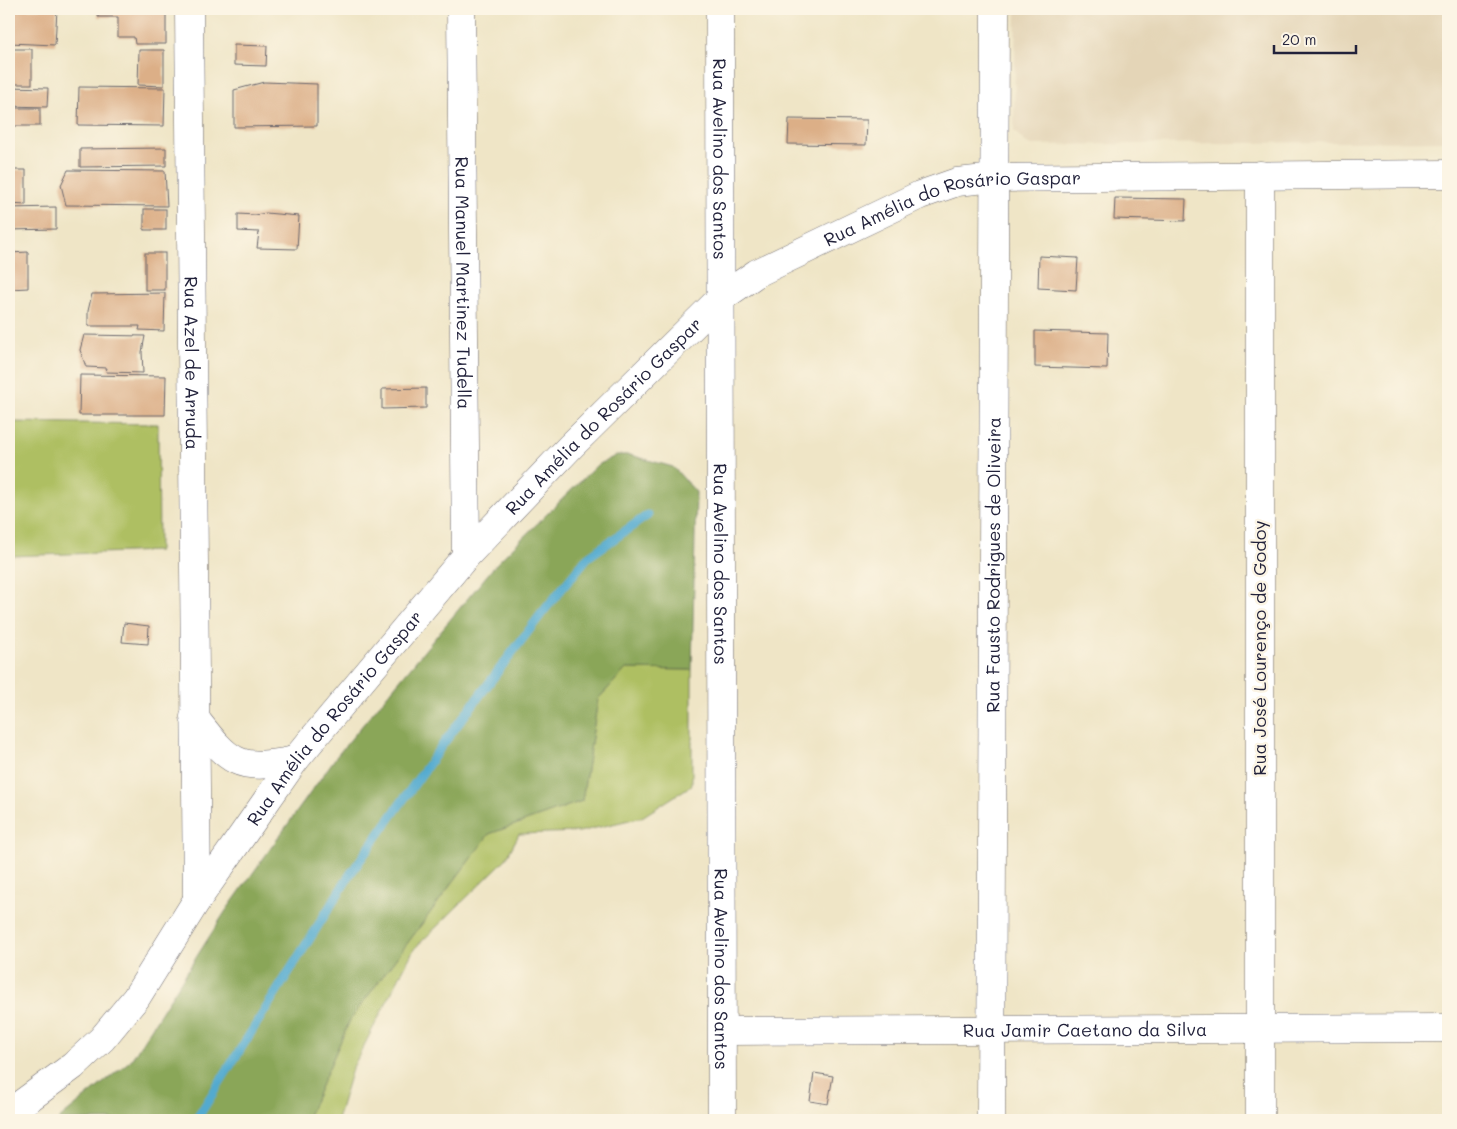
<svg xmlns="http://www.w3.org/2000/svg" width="1457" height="1129" font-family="Mali,sans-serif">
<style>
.built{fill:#e4d5b7}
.green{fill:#aebf62;stroke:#68704e}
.forest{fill:#8aa658;stroke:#56644a}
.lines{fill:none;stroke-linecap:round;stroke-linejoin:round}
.stream{stroke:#52aacf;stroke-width:9}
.building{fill:#dcaf87}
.minor-casing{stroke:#6a666c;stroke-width:29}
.minor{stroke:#fff;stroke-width:28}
.labels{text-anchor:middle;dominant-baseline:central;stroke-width:5;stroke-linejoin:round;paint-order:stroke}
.street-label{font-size:18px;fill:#22223b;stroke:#fcf5e5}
</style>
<rect width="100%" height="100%" fill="#fcf5e5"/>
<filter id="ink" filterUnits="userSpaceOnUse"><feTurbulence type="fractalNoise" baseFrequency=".02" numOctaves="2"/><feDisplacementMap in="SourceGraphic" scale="10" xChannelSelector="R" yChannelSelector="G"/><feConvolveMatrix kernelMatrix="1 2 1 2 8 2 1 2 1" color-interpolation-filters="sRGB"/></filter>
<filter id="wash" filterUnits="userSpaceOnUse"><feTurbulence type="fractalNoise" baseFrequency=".0096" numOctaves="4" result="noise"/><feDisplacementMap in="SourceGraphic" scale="20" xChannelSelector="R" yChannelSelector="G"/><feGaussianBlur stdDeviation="1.12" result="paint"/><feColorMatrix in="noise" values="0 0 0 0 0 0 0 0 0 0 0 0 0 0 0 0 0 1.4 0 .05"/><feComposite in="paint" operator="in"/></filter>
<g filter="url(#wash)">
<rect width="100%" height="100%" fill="#efe5c6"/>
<!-- built -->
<path class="built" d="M 1016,9 L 1448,9 L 1448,141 L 1028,145 L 1014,131 Z"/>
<!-- green -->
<g class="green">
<path d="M 9,422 L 158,424 L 159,551 L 9,556 Z"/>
<path d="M 626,669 L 692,670 L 692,785 L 642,817 L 579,832 L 519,834 L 506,859 L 414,949 L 352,1069 L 337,1120 L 306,1120 L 350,1020 L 489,834 L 582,801 L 598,699 Z"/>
</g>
<!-- forest -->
<path class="forest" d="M 617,455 L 630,455 L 673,467 L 696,492 L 692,670 L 626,669 L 598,699 L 582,801 L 489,834 L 350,1020 L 306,1120 L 58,1120 L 131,1060 L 225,912 L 336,757 L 498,562 L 596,466 Z"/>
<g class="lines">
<!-- stream -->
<path class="stream" d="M 196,1120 L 351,873 L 443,744 L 542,613 L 588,557 L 648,515"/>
</g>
<g id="blocks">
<!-- building -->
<g class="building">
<path d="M 9,9 L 57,9 L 55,45 L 9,43 Z"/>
<path d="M 98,9 L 166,9 L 166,44 L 135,44 L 134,37 L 118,37 L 118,17 L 98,17 Z"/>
<path d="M 234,45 L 267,46 L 266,66 L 234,65 Z"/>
<rect x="9" y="49" width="23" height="35"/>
<path d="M 139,50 L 164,50 L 164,86 L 138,85 Z"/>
<path d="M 264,82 L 317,84 L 317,126 L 234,127 L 234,90 Z"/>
<path d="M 9,87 L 48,88 L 47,107 L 9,106 Z"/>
<path d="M 79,87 L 165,88 L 164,126 L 78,125 Z"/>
<rect x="9" y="108" width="31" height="18"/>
<path d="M 789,119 L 867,120 L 866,145 L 788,144 Z"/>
<path d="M 166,148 L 166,166 L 80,167 L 80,149 Z"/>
<path d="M 9,170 L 26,170 L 26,205 L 9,204 Z"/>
<path d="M 68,170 L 165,171 L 167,206 L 66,205 L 61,185 Z"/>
<path d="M 1115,198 L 1186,199 L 1185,221 L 1114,219 Z"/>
<path d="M 56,207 L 56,229 L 9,230 L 9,208 Z"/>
<rect x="144" y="209" width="22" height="21"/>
<path d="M 266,213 L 299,216 L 297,249 L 257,248 L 259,232 L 238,231 L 238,214 L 255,215 Z"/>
<path d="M 28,252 L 28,288 L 9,289 L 9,253 Z"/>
<rect x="145" y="253" width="20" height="37"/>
<path d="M 1039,256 L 1078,258 L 1076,290 L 1038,288 Z"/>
<path d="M 165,293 L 164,331 L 139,330 L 140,326 L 88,326 L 88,311 L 92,294 Z"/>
<path d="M 1035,331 L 1108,333 L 1107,369 L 1035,367 Z"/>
<path d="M 84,335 L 145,336 L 142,352 L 143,373 L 106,372 L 107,368 L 86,367 L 80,350 Z"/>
<path d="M 80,375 L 166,376 L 165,415 L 79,415 Z"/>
<path d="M 426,388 L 426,408 L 382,409 L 382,389 Z"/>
<path d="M 124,623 L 149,626 L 148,644 L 122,642 Z"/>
<path d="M 814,1073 L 833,1076 L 828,1104 L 810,1101 Z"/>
</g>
</g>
</g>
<g filter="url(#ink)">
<use href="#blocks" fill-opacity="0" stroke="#6a666c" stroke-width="1"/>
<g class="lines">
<defs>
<g id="minor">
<path id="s1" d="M 189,9 L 197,900"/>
<path id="s2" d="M 461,9 L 466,556"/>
<path id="s3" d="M 720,9 L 722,1120"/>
<path d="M 194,717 C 229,762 236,772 295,760"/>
<path id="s4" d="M 723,1031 L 1448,1028"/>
<path id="s5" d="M 9,1113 L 73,1066 L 102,1039 L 136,998 L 197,900 L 295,760 L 466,556 L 571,446 L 721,298 L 757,273 L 920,195 L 957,182 L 995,178 L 1448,174"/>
<path id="s6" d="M 991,1120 L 995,9"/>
<path d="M 1260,1120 L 1260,175"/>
</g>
</defs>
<!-- minor casing -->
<use href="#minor" class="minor-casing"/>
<!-- minor -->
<use href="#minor" class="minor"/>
</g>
</g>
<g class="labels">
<!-- street labels -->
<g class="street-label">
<text stroke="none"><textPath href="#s3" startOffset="150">Rua Avelino dos Santos</textPath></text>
<text stroke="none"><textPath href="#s5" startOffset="1341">Rua Amélia do Rosário Gaspar</textPath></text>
<text stroke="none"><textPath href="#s2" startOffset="274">Rua Manuel Martinez Tudella</textPath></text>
<text stroke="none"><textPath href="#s1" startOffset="354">Rua Azel de Arruda</textPath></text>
<text stroke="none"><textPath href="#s5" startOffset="921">Rua Amélia do Rosário Gaspar</textPath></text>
<text stroke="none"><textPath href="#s6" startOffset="555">Rua Fausto Rodrigues de Oliveira</textPath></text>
<text stroke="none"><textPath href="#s3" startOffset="555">Rua Avelino dos Santos</textPath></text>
<text transform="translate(1259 648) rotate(-90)">Rua José Lourenço de Godoy</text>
<text stroke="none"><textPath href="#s5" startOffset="516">Rua Amélia do Rosário Gaspar</textPath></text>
<text stroke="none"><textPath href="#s3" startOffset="960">Rua Avelino dos Santos</textPath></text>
<text stroke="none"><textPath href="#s4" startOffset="362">Rua Jamir Caetano da Silva</textPath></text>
</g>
</g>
<!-- margin -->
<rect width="1457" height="1129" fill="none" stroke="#fcf5e5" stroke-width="30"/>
<!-- scale -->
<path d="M1274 45v8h82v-8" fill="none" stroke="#22223b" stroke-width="2.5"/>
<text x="1282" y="45" font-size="15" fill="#22223b" stroke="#fcf5e5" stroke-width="4" paint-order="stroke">20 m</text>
</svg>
